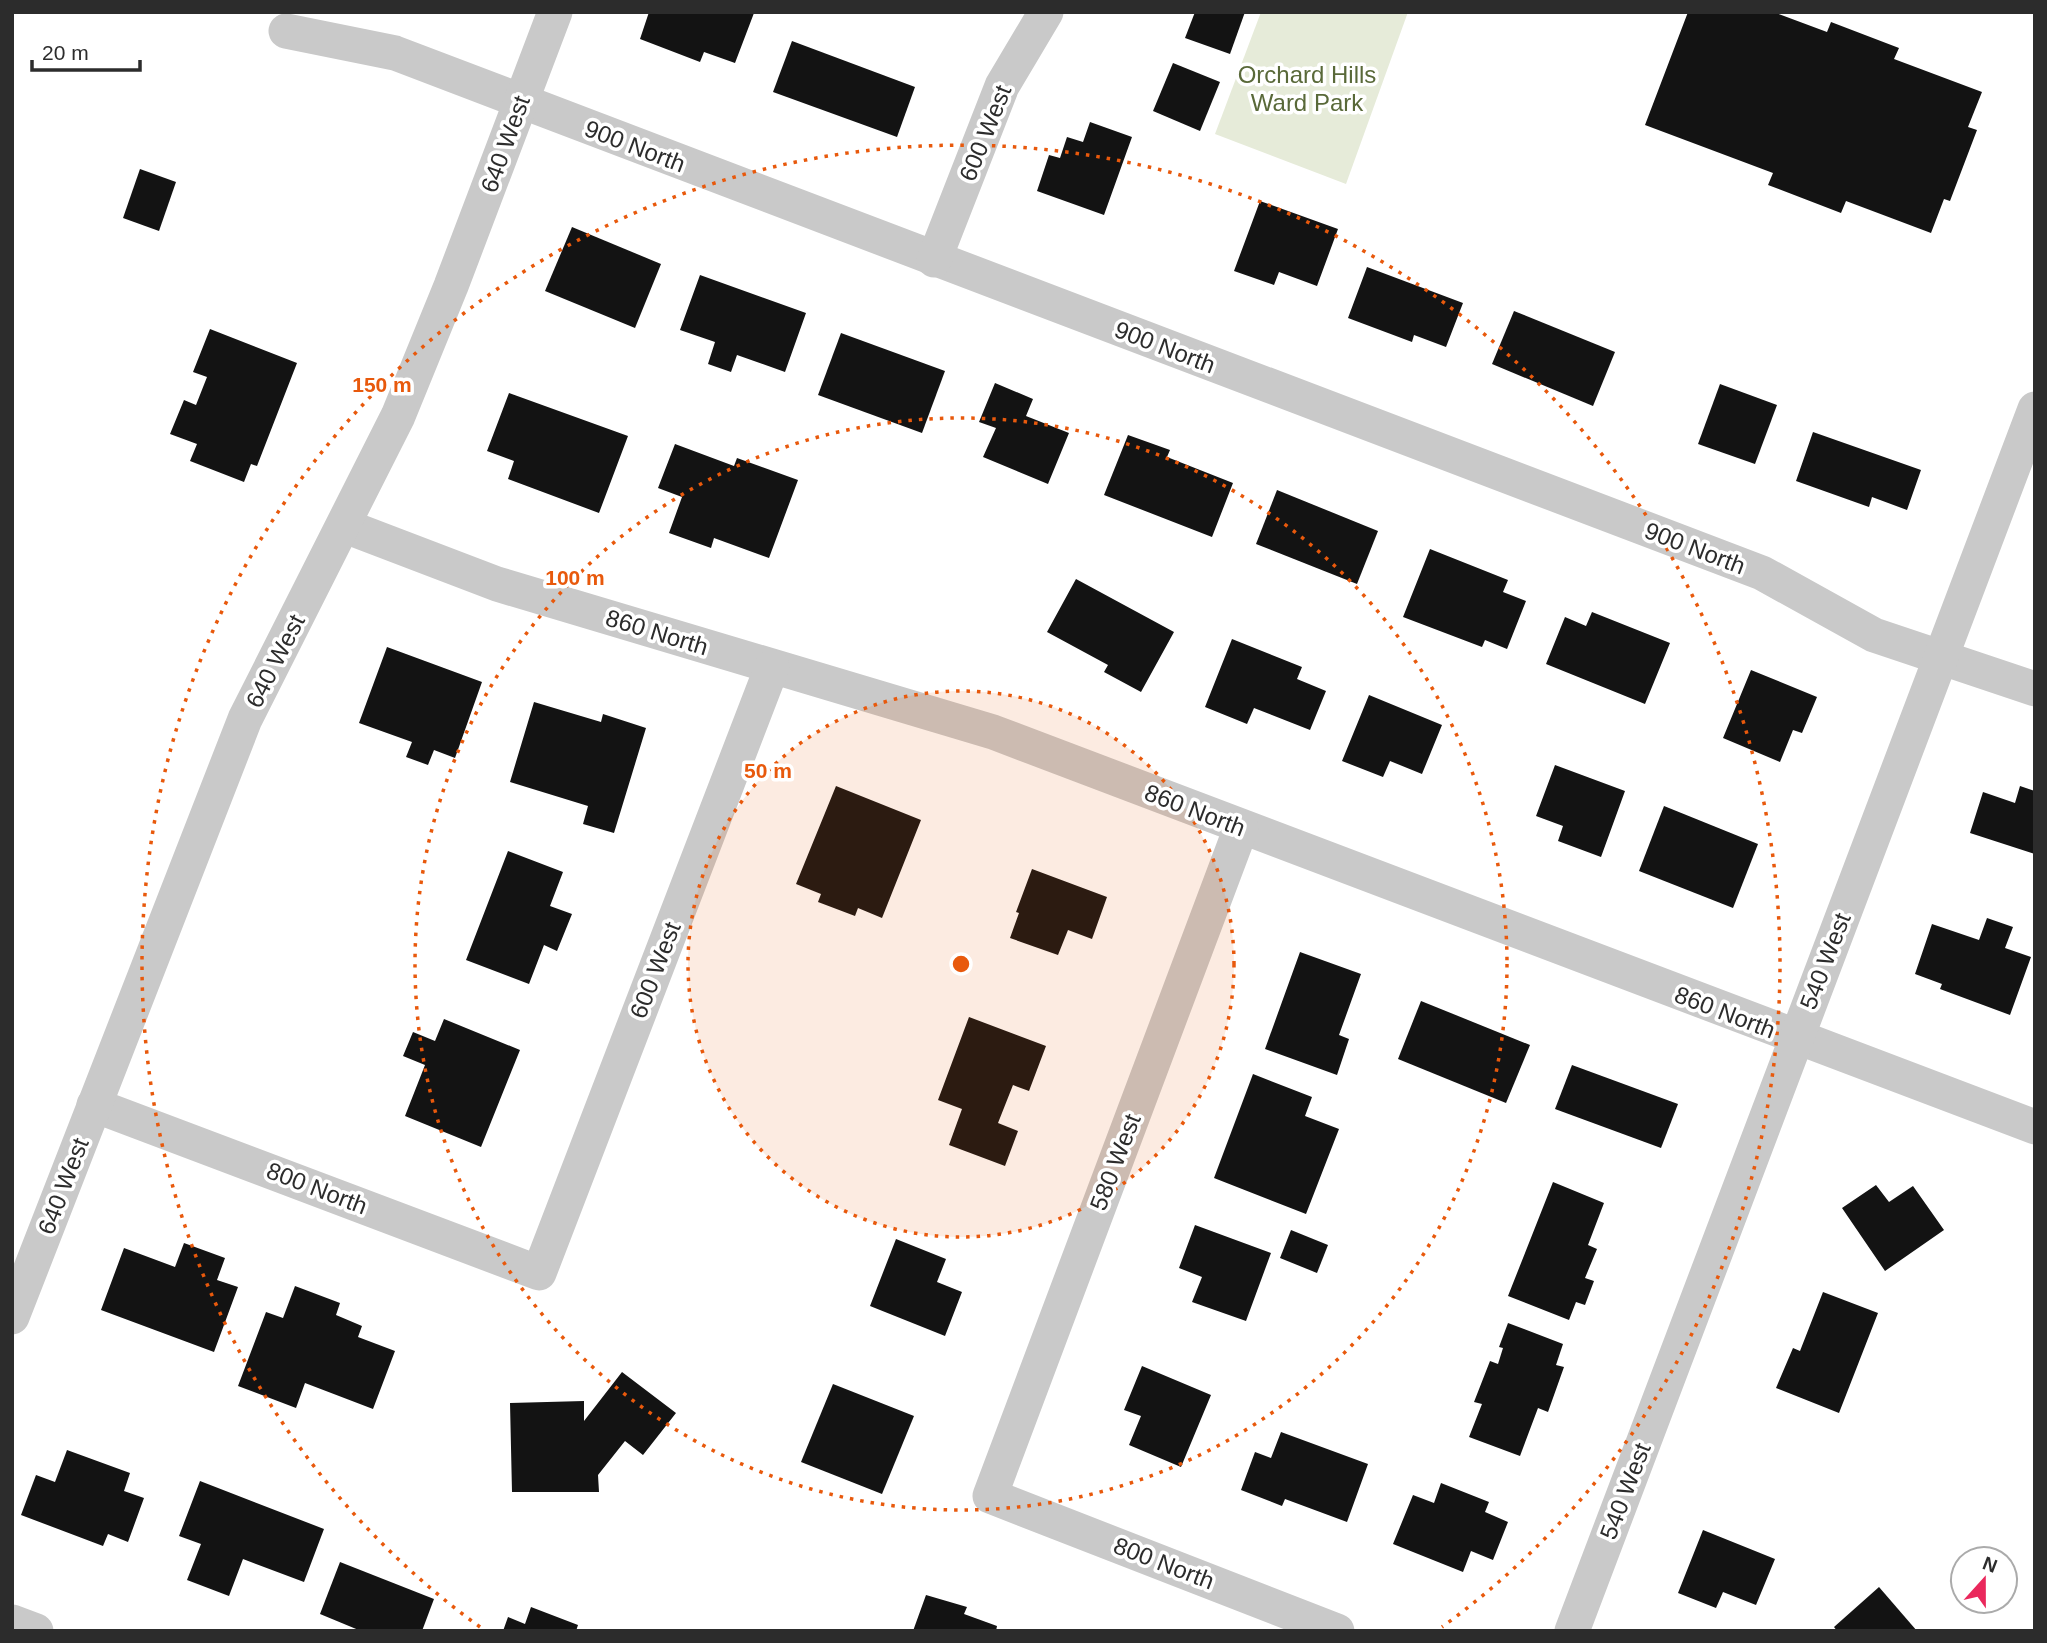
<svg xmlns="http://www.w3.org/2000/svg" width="2047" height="1643" font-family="Arial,sans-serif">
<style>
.green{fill:#e6ebd9}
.building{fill:#131313}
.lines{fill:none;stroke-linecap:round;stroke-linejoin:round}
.street{stroke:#c9c9c9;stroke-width:35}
.ring{fill:none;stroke:#e8590c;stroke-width:3.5;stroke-dasharray:3.5 7}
.labels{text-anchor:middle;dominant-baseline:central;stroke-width:7;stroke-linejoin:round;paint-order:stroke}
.park-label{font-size:24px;fill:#596939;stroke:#fff}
.street-label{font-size:24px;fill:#2c2c2c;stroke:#fff}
.centre{fill:#e8590c;stroke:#fff;stroke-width:3.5}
.ring-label{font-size:21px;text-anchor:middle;font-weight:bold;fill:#e8590c;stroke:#fff;stroke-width:7;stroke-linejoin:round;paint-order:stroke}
</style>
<rect width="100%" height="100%" fill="#fff"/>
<!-- green -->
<path class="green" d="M 1261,12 L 1408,12 L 1346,184 L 1215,134 Z"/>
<!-- building -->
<g class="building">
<path d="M 649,12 L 752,12 L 754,13 L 735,63 L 704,52 L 700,62 L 640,39 Z"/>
<path d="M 1195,12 L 1245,12 L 1230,54 L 1185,38 Z"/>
<path d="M 1688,12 L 1773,12 L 1827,32 L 1831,22 L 1899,48 L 1894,59 L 1982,92 L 1968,127 L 1977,130 L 1950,201 L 1944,199 L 1931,233 L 1846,201 L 1841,213 L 1768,185 L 1773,173 L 1645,125 Z"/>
<path d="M 792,41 L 915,87 L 897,137 L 773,92 Z"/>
<path d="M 1173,63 L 1220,82 L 1200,131 L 1153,111 Z"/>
<path d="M 1090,122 L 1132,137 L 1104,215 L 1037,191 L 1049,155 L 1060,158 L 1067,137 L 1083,142 Z"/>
<path d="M 140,169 L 176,182 L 159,231 L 123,218 Z"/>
<path d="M 1260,201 L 1338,229 L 1317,286 L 1279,272 L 1274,285 L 1234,271 Z"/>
<path d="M 572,227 L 661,264 L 635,328 L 545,291 Z"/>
<path d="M 1367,267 L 1463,303 L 1446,347 L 1414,335 L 1412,342 L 1348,318 Z"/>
<path d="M 700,275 L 806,313 L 785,372 L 737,355 L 731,372 L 708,364 L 715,342 L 680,330 Z"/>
<path d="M 1514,311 L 1615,352 L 1593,406 L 1492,364 Z"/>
<path d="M 210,329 L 297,363 L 257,466 L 251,464 L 244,482 L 190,461 L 197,444 L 170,434 L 184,400 L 196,405 L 207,377 L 193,372 Z"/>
<path d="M 841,333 L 945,371 L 922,433 L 818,395 Z"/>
<path d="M 995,383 L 1033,399 L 1026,416 L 1069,433 L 1048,484 L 983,457 L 996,428 L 979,422 Z"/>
<path d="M 1720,384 L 1777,405 L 1755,464 L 1698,444 Z"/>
<path d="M 509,393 L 628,436 L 599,513 L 508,479 L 514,461 L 487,451 Z"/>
<path d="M 1813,432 L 1921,470 L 1907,510 L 1872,497 L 1869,507 L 1796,481 Z"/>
<path d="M 1128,435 L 1170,450 L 1167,457 L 1233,483 L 1212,537 L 1104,495 Z"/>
<path d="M 675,444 L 734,466 L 737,458 L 798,480 L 769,558 L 714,538 L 711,548 L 669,533 L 682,497 L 658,488 Z"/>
<path d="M 1277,490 L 1378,531 L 1357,584 L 1256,544 Z"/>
<path d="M 1430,549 L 1508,580 L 1503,592 L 1526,601 L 1507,649 L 1485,640 L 1482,647 L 1403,617 Z"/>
<path d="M 1076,579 L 1174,632 L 1141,692 L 1104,672 L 1108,665 L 1047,632 Z"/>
<path d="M 1592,612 L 1670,643 L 1645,704 L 1546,664 L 1565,617 L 1586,626 Z"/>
<path d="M 1232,639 L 1302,667 L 1297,679 L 1326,691 L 1310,730 L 1254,708 L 1247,724 L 1205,707 Z"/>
<path d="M 387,647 L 482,682 L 455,758 L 434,750 L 428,765 L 406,757 L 412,742 L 359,723 Z"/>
<path d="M 1751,670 L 1817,697 L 1802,733 L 1793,730 L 1780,762 L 1723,738 Z"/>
<path d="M 1369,695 L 1442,725 L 1422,774 L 1390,761 L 1383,777 L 1342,761 Z"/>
<path d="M 534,702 L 601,722 L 603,714 L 646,728 L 614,833 L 583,824 L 588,806 L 510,782 Z"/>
<path d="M 1555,765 L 1625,791 L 1601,857 L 1558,841 L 1563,826 L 1536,816 Z"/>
<path d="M 836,786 L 921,820 L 882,918 L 858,908 L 855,916 L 818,902 L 821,894 L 796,884 Z"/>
<path d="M 2020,786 L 2035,791 L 2035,854 L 1970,833 L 1983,792 L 2015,803 Z"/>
<path d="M 1664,806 L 1758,844 L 1733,908 L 1639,871 Z"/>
<path d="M 508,851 L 563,872 L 550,906 L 572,914 L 557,951 L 544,945 L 529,984 L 466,960 Z"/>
<path d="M 1032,869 L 1107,897 L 1092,939 L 1068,930 L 1058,955 L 1010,938 L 1019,913 L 1016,912 Z"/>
<path d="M 1987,918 L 2013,927 L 2005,948 L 2031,957 L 2010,1015 L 1940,989 L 1942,984 L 1915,974 L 1932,924 L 1979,940 Z"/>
<path d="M 1300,952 L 1361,974 L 1339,1035 L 1349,1039 L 1337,1075 L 1265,1049 Z"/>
<path d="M 1421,1001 L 1530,1045 L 1506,1103 L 1398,1059 Z"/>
<path d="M 969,1017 L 1046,1046 L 1029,1091 L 1013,1085 L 998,1123 L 1018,1131 L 1005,1166 L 949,1145 L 962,1109 L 938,1100 Z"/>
<path d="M 444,1019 L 520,1050 L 481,1147 L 405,1116 L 425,1065 L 403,1056 L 413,1032 L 435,1041 Z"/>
<path d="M 1572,1065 L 1678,1104 L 1661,1148 L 1555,1109 Z"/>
<path d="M 1253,1074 L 1312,1097 L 1305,1116 L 1339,1129 L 1306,1214 L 1214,1178 Z"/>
<path d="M 1553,1182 L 1604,1203 L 1588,1245 L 1597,1249 L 1585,1278 L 1594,1281 L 1585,1305 L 1576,1302 L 1569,1320 L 1508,1296 Z"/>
<path d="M 1876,1185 L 1889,1202 L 1913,1186 L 1944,1230 L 1885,1271 L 1842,1208 Z"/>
<path d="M 1195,1225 L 1271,1253 L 1246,1321 L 1192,1302 L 1202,1277 L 1179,1268 Z"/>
<path d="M 1291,1230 L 1328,1245 L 1317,1273 L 1280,1258 Z"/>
<path d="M 896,1239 L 946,1259 L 937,1282 L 962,1292 L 945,1336 L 870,1306 Z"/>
<path d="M 184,1243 L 225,1258 L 217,1280 L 238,1287 L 214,1352 L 101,1310 L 124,1248 L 175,1267 Z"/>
<path d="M 295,1286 L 340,1303 L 336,1315 L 362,1326 L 358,1337 L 395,1351 L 373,1409 L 305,1383 L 296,1408 L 238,1386 L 266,1312 L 283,1318 Z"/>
<path d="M 1823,1292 L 1878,1313 L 1839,1413 L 1776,1388 L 1793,1348 L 1800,1351 Z"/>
<path d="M 1508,1323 L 1563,1344 L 1556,1365 L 1564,1367 L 1548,1412 L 1538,1408 L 1520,1456 L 1469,1437 L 1482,1404 L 1474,1402 L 1490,1361 L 1498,1364 L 1503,1348 L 1499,1347 Z"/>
<path d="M 1142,1366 L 1211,1395 L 1181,1467 L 1129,1445 L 1141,1416 L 1124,1410 Z"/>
<path d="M 622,1372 L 676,1413 L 643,1455 L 625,1441 L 598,1475 L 599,1492 L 512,1492 L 510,1403 L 584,1401 L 584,1421 Z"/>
<path d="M 833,1384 L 914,1416 L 882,1494 L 801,1462 Z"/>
<path d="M 1281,1432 L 1368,1464 L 1347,1522 L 1285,1499 L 1282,1506 L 1241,1490 L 1255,1452 L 1271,1458 Z"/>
<path d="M 67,1450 L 130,1473 L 124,1491 L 144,1498 L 128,1542 L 108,1534 L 103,1546 L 21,1515 L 36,1475 L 55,1482 Z"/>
<path d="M 200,1481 L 324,1529 L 304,1582 L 243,1559 L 229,1596 L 187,1580 L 201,1544 L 179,1536 Z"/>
<path d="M 1441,1483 L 1489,1502 L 1485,1512 L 1508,1522 L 1493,1560 L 1471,1551 L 1463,1572 L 1393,1544 L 1413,1495 L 1434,1503 Z"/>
<path d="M 1703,1530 L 1775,1559 L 1756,1605 L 1723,1592 L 1716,1608 L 1678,1593 Z"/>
<path d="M 340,1562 L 434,1599 L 422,1631 L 361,1631 L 320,1614 Z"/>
<path d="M 1879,1587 L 1917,1631 L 1837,1631 L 1834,1627 Z"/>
<path d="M 926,1595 L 967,1607 L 964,1614 L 997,1626 L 996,1631 L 913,1631 Z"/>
<path d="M 531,1607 L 578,1625 L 576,1631 L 503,1631 L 508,1617 L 525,1624 Z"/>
</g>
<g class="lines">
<!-- street -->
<g class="street">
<path d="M 286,31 L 395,53 L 1762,573 L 1874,635 L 2035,689"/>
<path d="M 934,260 L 1002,86 L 1046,12"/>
<path d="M 345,526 L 497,584 L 993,732 L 2035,1127"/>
<path d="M 1241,828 L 990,1496 L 1337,1631"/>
<path d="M 94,1105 L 539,1273 L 772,667"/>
<path d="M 12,1317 L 245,719 L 398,416 L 451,286 L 555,12"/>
<path d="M 12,1622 L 36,1631"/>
<path d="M 1572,1631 L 2035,409"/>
</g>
</g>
<!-- distance rings -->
<circle cx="961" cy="964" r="273" fill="#e8590c" fill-opacity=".12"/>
<g class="ring">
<circle cx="961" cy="964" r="273"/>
<circle cx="961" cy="964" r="546"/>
<path d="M480 1627A819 819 0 1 1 1442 1627"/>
</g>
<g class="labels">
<!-- park labels -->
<g class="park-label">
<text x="1307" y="74">Orchard Hills<tspan x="1307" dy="28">Ward Park</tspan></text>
</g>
<!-- street labels -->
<g class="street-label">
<text transform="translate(985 133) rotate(-68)">600 West</text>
<text transform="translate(505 144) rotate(-70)">640 West</text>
<text transform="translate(635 146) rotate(21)">900 North</text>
<text transform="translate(1165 347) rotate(21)">900 North</text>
<text transform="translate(1695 548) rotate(21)">900 North</text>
<text transform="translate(657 632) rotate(17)">860 North</text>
<text transform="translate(275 661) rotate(-63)">640 West</text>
<text transform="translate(1195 810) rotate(21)">860 North</text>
<text transform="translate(1825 961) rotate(-69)">540 West</text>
<text transform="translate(655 970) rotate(-69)">600 West</text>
<text transform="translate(1725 1012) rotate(21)">860 North</text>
<text transform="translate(1115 1162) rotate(-69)">580 West</text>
<text transform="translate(63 1186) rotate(-69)">640 West</text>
<text transform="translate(317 1188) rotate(21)">800 North</text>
<text transform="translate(1625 1491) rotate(-69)">540 West</text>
<text transform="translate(1164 1563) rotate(21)">800 North</text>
</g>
</g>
<circle cx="961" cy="964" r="10" class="centre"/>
<g class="ring-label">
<text x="382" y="392">150 m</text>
<text x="575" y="585">100 m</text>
<text x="768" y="778">50 m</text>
</g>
<!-- border -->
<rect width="2047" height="1643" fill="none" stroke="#2c2c2c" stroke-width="28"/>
<!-- north arrow -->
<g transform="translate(1984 1580) rotate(21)"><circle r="33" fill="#ffffff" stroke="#ababab" stroke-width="2"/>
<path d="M0-5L12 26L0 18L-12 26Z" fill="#ea285c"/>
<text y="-10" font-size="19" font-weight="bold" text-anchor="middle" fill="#2c2c2c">N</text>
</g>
<!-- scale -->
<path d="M32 60v10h108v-10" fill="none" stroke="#2c2c2c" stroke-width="3.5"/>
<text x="42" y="60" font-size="21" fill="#2c2c2c" stroke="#ffffff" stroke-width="5" paint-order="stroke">20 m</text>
</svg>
